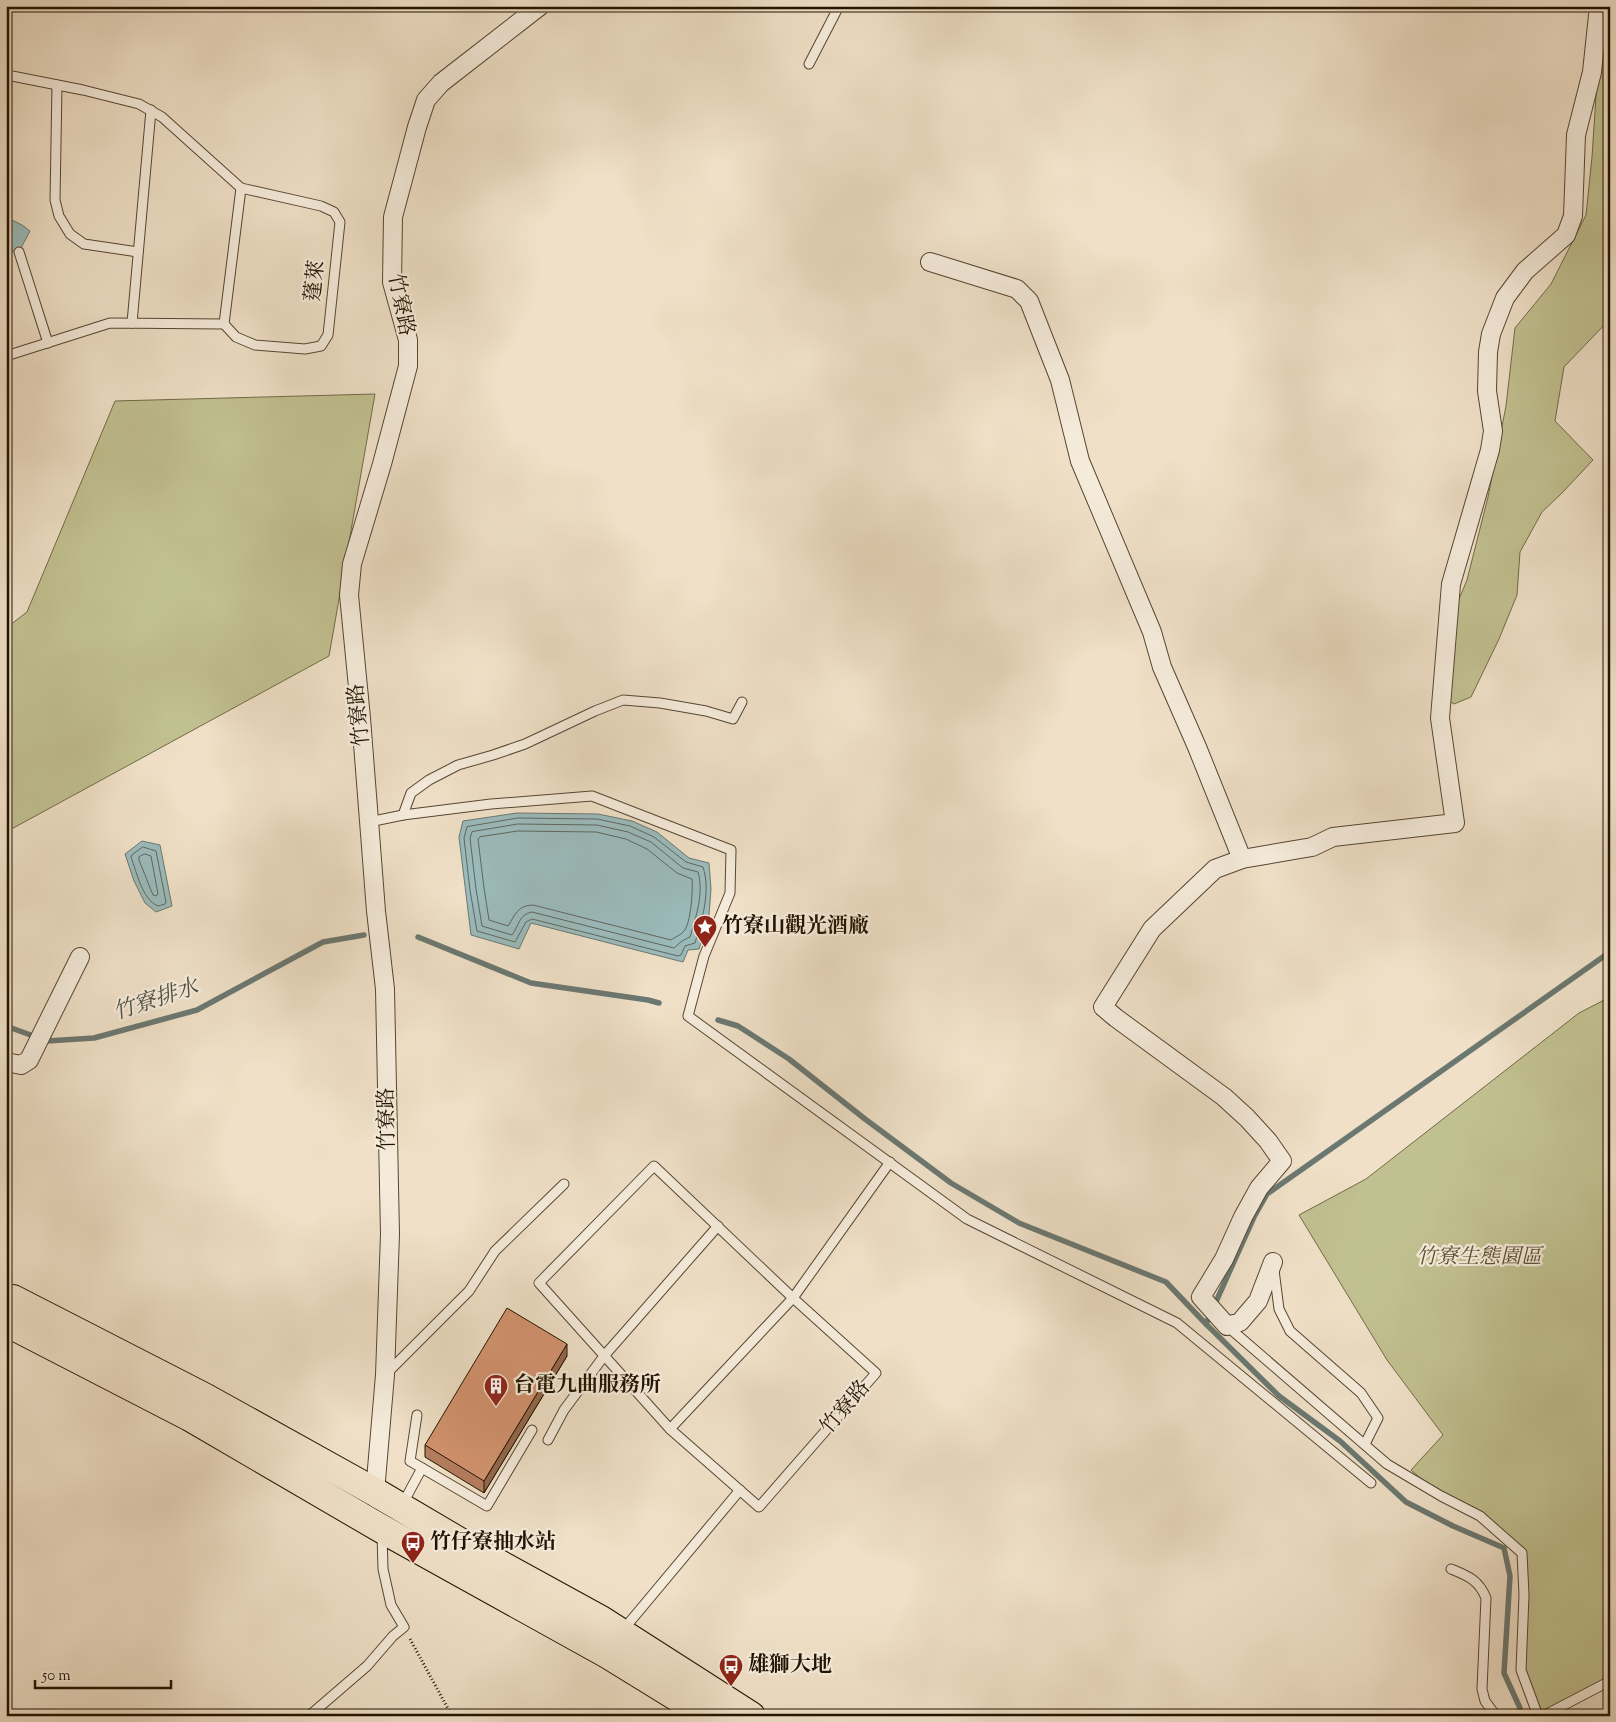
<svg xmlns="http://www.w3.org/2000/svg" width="1616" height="1722" font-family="'Sorts Mill Goudy','Noto Serif TC',serif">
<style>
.green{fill:#c1c090;stroke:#726a48}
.water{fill:#9bbbbc;stroke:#6b7871}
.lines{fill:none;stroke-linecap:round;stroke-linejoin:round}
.shore{stroke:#5f675e;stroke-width:1}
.stream{stroke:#6b7871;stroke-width:5.5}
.service-casing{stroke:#564632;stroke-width:11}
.minor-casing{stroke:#564632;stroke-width:20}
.primary-casing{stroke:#231300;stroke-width:30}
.path{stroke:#231300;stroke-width:3;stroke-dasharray:1 2.5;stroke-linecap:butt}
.service{stroke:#f5ebdb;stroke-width:9}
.minor{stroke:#f5ebdb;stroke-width:18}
.primary{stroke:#efe0c7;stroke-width:28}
.wall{fill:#b57e5f;stroke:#231300}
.shaded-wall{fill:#93674d;stroke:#231300}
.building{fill:#d2936e;stroke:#231300}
.labels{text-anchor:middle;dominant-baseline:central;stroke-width:4.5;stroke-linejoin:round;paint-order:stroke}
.street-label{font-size:21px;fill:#231300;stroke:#f5ebdb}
.poi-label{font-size:21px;font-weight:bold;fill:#231300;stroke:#f5ebdb;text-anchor:start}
.park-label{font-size:21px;font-style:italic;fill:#5a5032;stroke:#f5ebdb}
.water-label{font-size:22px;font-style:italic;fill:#4d4e42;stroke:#f5ebdb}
</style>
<rect width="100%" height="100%" fill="#efe0c7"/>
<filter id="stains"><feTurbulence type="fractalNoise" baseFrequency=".004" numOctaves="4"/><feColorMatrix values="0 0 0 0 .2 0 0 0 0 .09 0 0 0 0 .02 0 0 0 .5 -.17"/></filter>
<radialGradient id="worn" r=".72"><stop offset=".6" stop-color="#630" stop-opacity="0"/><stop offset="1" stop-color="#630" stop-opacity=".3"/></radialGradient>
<!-- green -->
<g class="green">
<path d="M 1609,6 L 1610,319 L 1564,367 L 1555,421 L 1593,460 L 1562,493 L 1542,512 L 1520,552 L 1517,595 L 1499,639 L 1471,697 L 1454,704 L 1441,696 L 1442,640 L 1467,580 L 1488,497 L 1506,406 L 1515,328 L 1551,284 L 1586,215 L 1592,157 L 1597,81 Z"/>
<path d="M 375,394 L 329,656 L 6,832 L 6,628 L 27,612 L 115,401 Z"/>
<path d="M 1610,997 L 1610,1678 L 1541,1713 L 1521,1670 L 1522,1553 L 1480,1516 L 1441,1496 L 1411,1470 L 1443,1435 L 1387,1360 L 1299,1215 L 1366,1179 L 1579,1013 Z"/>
</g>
<!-- water -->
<g class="water">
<path d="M 6,217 L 22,225 L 30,231 L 21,248 L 6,254 Z"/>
<path d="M 517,813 L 598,814 L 632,821 L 657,832 L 689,858 L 709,863 L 711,889 L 709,915 L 699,949 L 688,950 L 683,962 L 531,923 L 519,949 L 471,935 L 459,837 L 463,821 Z"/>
<path d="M 142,841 L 160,845 L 172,906 L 156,912 L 145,903 L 134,881 L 125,854 Z"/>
</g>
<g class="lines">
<!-- shore -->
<g class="shore">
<path d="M 518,818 L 597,819 L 630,826 L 654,837 L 686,862 L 703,867 C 711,891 702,920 695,943 L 685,946 L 681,955 L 678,956 L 532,919 L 526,922 L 515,942 L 477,931 L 470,890 L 464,838 L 467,827 Z"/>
<path d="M 518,824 L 597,825 L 628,832 L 651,842 L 683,868 L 698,872 C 704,893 696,917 690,937 L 682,941 L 674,948 L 532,912 C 519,914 519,926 512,935 L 482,926 L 476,889 L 470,838 L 472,832 Z"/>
<path d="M 518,831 L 596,832 L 626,839 L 647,849 L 677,873 L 692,879 C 693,890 691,923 684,931 C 682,934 674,938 671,940 L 533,905 C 518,905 515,915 508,926 L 489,920 L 484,888 L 478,839 L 480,837 Z"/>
<path d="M 143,847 L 156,851 L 166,902 L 165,904 L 158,906 C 142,899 137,873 131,857 L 132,855 Z"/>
<path d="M 145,854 L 151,856 L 158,894 L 156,896 L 153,895 L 139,860 L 139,857 Z"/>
</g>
<!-- stream -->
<g class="stream">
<path d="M 418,937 L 531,983 L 648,1000 L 659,1003"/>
<path d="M 718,1020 L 738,1026 L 789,1059 L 865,1119 L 951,1183 L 1019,1223 L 1166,1282 L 1206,1324 L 1279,1396 L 1340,1441 L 1406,1502 L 1453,1526 L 1504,1548 L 1510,1576 L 1504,1673 L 1520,1708"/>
<path d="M 6,1026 L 47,1041 L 94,1038 L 197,1010 L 323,942 L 364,935"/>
<path d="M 1206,1324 L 1254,1217 L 1267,1194 L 1610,952"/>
</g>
<defs>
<g id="service">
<path d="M 809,64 L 839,6"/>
<path d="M 6,78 L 12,76 L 83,90 L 139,104 L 162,117 L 241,188 L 321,206 L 334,212 L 340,222 L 328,335 L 321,346 L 305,349 L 255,345 L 236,337 L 224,324 L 110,323 L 6,356"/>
<path d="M 57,85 L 55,200 L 59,216 L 70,234 L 84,244 L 138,252"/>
<path d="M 19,252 L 48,343"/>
<path d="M 132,323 L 151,110"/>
<path d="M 224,324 L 241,188"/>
<path d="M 403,815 L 411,793 L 429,780 L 458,765 L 493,755 L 525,744 L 595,711 L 623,700 L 660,703 L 706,711 L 733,719 L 742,702"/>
<path d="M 369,822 L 403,815 L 491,804 L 592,796 L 731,850 L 730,893 L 704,956 L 688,1016 L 967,1219 L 1177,1323 L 1371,1483"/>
<path d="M 654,1166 L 793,1298 L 876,1373 L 759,1507 L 670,1429 L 539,1283 Z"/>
<path d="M 1274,1270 L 1279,1309 L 1290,1331 L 1361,1393 L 1378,1418 L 1365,1444"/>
<path d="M 1227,1326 L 1387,1464 L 1441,1496 L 1480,1516 L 1522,1553 L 1524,1595 L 1521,1670 L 1538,1716"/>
<path d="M 387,1373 L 469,1291 L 495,1251 L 564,1184"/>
<path d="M 417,1415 L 410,1461 L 422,1468"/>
<path d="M 670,1429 L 793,1298 L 890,1162"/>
<path d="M 548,1440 L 564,1410 L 604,1356 L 718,1226"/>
<path d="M 402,1505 L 422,1468 L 487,1506 L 532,1430"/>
<path d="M 1451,1569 C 1468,1576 1479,1580 1486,1598 L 1482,1689 L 1485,1701 L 1496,1716"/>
<path d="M 623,1630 L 740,1490"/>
<path d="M 309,1716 L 367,1666 L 393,1636 L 404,1627 L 391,1605 L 383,1569 L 382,1534"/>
<path d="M 1543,1716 L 1610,1681"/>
</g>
<g id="minor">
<path d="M 930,262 L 1017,289 L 1029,301 L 1060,380 L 1080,461 L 1152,632 L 1162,667 L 1197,747 L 1242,859"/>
<path d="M 6,1062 L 21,1065 L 29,1060 L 80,957"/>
<path d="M 1273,1262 L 1258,1301 L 1240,1322 L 1227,1326 L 1201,1297 L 1224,1259 L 1243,1217 L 1259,1188 L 1282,1161 L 1268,1141 L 1247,1118 L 1224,1097 L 1116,1018 L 1103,1007 L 1152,929 L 1215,869 L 1242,859 L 1312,847 L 1333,837 L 1455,823 L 1440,718 L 1451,584 L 1490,450 L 1493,431 L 1487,391 L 1488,352 L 1491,334 L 1505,298 L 1525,271 L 1566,235 L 1573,216 L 1576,135 L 1592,72 L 1599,6"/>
<path d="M 377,1499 L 375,1492 L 385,1375 L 390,1234 L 385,989 L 376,911 L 361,718 L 349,595 L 352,564 L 382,464 L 408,366 L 408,340 L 392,282 L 393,217 L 417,127 L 426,100 L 441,83 L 540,6"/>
</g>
<g id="primary">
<path d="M 6,1298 L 13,1299 L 204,1397 L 375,1492 L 470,1548 L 601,1620 L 751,1716"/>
<path d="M 6,1322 L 190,1417 L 382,1529 L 609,1655 L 708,1716"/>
</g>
</defs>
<!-- service casing -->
<use href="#service" class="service-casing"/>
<!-- minor casing -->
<use href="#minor" class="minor-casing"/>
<!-- primary casing -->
<use href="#primary" class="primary-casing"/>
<!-- path -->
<path class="path" d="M 410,1639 L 452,1716"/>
<!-- service -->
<use href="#service" class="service"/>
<!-- minor -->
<use href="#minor" class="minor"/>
<!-- primary -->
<use href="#primary" class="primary"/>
</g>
<!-- wall -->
<path class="wall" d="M 567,1356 L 484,1493 L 425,1457 L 425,1445 Z"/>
<!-- shaded-wall -->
<path class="shaded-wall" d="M 567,1344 L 567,1356 L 484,1493 L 484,1481 Z"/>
<!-- building -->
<path class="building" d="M 507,1308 L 567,1344 L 484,1481 L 425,1445 Z"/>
<!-- icons -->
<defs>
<symbol id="sight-pin" viewBox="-11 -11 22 30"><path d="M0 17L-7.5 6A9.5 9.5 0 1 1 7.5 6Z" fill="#8f2418" stroke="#f5ebdb"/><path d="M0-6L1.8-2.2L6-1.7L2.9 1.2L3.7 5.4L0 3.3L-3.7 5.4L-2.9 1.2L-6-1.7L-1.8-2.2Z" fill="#fff"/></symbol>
<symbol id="building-pin" viewBox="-11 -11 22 30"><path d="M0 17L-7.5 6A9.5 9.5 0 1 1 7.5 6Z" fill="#8f2418" stroke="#f5ebdb"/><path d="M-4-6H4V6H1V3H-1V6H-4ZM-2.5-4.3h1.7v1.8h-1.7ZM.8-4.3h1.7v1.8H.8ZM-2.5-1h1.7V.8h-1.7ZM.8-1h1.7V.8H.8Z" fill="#fff"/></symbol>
<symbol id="bus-pin" viewBox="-11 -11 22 30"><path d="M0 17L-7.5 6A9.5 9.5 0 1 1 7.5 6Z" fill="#8f2418" stroke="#f5ebdb"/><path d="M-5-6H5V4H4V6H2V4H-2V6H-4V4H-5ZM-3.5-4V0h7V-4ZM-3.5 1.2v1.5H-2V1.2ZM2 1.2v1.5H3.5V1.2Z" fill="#fff"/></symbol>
</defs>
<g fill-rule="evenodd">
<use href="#sight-pin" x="691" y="913" width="28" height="38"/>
<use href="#building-pin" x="482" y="1372" width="28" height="38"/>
<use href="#bus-pin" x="399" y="1529" width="28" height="38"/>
<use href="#bus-pin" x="717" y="1652" width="28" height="38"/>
</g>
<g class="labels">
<!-- street labels -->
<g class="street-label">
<text transform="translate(316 281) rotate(-84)">蓬萊</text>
<text transform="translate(400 305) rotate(79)">竹寮路</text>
<text transform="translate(360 715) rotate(-96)">竹寮路</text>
<text transform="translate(388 1119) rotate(-91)">竹寮路</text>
<text transform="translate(846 1408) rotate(-49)">竹寮路</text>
</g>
<!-- poi labels -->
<g class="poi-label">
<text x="722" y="927">竹寮山觀光酒廠</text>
<text x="514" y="1386">台電九曲服務所</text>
<text x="430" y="1543">竹仔寮抽水站</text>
<text x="748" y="1666">雄獅大地</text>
</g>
<!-- park labels -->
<g class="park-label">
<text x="1479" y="1258">竹寮生態園區</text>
</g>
<!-- water labels -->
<g class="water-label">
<text transform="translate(156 1001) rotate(-18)">竹寮排水</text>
</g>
</g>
<!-- margin -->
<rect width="1616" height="1722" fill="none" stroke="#efe0c7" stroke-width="25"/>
<rect x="8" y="8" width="1601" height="1707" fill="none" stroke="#231300" stroke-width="2.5"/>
<rect x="12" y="12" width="1591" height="1697" fill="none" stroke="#231300"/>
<!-- scale -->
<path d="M35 1680v8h136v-8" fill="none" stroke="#231300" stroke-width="2.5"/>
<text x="42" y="1680" font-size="15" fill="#231300" stroke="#f5ebdb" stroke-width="4" paint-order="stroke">50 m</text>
<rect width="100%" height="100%" filter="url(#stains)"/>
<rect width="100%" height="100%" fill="url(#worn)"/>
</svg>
